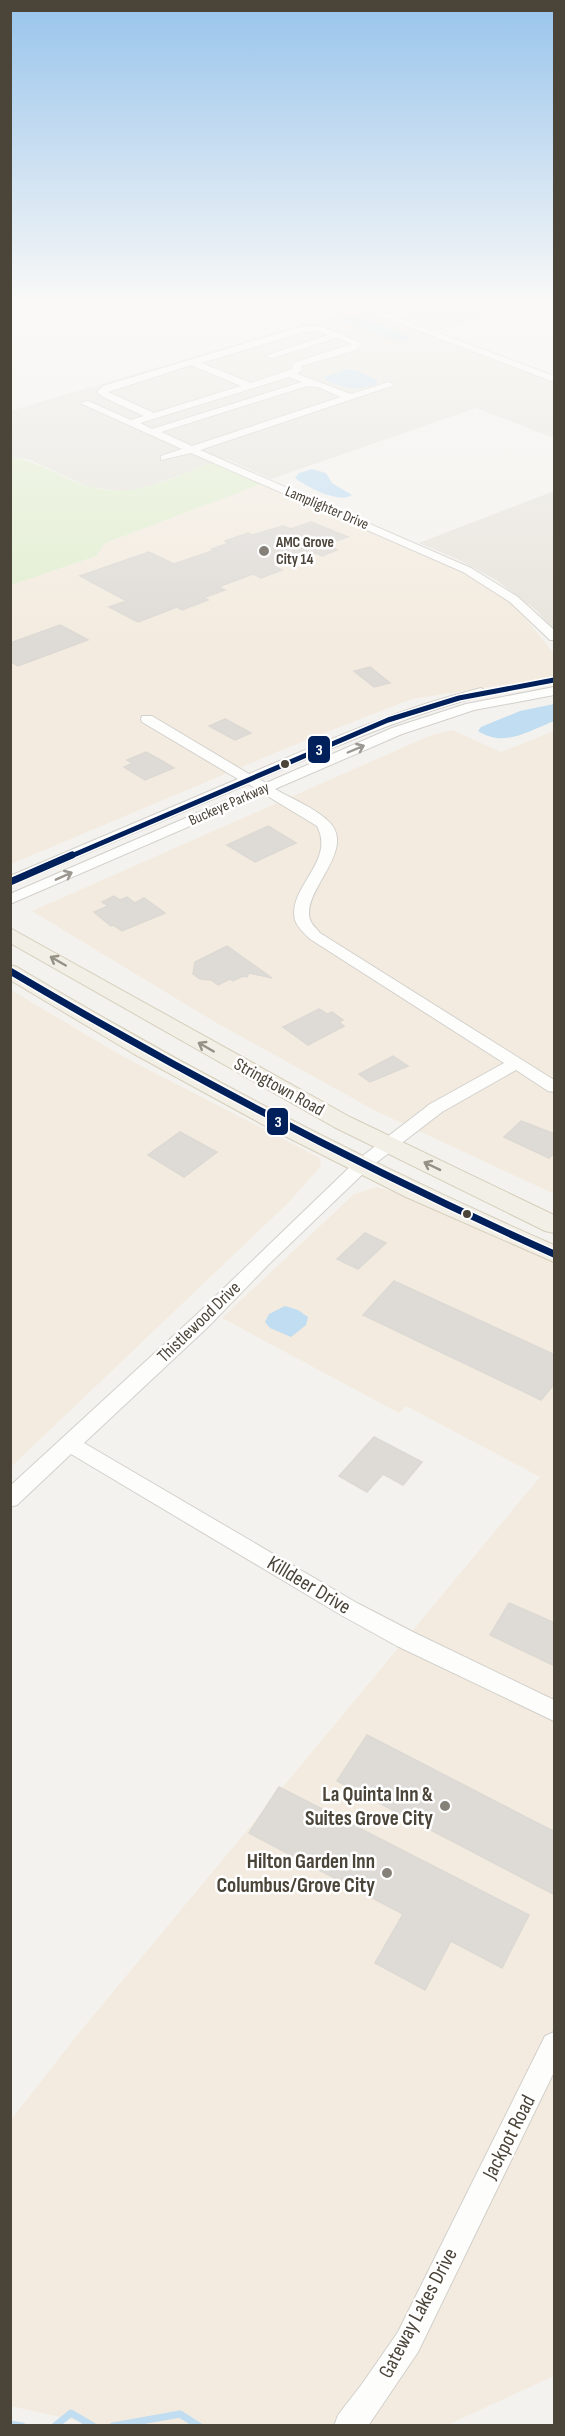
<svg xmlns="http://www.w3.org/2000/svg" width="565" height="2436" font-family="'Sofia Sans Condensed',sans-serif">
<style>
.residential{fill:#e7e4dc}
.commercial{fill:#f3ebdf}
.green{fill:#e1eecf}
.water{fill:#c0ddf1}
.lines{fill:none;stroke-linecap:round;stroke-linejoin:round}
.stream{stroke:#c0ddf1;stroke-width:7}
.building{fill:#dedbd6;stroke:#dcd9d4;stroke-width:1.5}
.minor-casing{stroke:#d2d0cb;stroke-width:2}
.major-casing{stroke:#d6cebb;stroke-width:2}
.minor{fill:#fdfdfc;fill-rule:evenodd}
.major{fill:#f2efe6;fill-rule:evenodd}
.bus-1-far1-casing{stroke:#fff;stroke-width:8}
.bus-1-casing{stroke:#fff;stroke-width:10}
.bus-1-far1{stroke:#00205b;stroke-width:5}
.bus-1{stroke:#00205b;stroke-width:7}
.oneway{stroke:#9b9791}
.oneway2{stroke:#969187}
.poi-dot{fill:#868178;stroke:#fff;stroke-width:2}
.bus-dot{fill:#4b4439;stroke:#fff;stroke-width:2}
.labels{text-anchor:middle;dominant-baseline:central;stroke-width:5;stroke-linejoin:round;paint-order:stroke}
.far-street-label{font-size:15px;fill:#4b4439;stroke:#fff}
.far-poi-label{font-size:15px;font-weight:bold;fill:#4b4439;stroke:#fff;text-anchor:start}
.street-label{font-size:18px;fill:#4b4439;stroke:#fff}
.near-street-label{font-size:21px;fill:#4b4439;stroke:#fff}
.near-poi-label{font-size:21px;font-weight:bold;fill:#4b4439;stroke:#fff;text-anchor:end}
.line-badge{stroke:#fff;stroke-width:2}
.badge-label{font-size:16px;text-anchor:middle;font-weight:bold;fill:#fff}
</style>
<rect width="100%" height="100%" fill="#f4f2ee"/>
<!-- residential -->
<g class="residential">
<path d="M 410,304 L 529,305 L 441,330 L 387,311 Z"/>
<path d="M 357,308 L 554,381 L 554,438 L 476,408 L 271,479 L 227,459 L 153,485 L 127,492 L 88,487 L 28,459 L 11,457 L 10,411 Z"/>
<path d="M 554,491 L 554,630 L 536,610 L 496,580 L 457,559 L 419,543 Z"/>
</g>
<!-- commercial -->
<g class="commercial">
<path d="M 261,484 L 466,574 L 508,597 L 554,654 L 554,677 L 412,699 L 306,740 L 11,864 L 10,585 L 96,556 L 105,543 Z"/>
<path d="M 452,730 L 501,752 L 554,731 L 554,1194 L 374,1110 L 215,1022 L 32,911 L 429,736 Z"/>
<path d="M 11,990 L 122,1056 L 320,1158 L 321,1166 L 289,1202 L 11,1467 Z"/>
<path d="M 377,1187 L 409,1196 L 554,1260 L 554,2376 L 447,2425 L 100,2426 L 11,2406 L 10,2121 L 78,2034 L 540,1477 L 406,1406 L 399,1413 L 222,1318 L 354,1194 Z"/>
</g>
<!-- green -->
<path class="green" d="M 10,457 C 39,461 61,478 87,486 C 131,500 171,479 211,463 L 261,484 L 105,543 L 96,556 L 11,585 Z"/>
<!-- water -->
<g class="water">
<path d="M 355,315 L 396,330 L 411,339 L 403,342 L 394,340 L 340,320 L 346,316 Z"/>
<path d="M 347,369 L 355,370 L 377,380 L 377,384 C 354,391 348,389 326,381 L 325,377 Z"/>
<path d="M 312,469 L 326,473 L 332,483 L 352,495 C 339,504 307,487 295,478 L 299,473 Z"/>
<path d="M 554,704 L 554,721 C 528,731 504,748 478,731 L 481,727 L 520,711 Z"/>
<path d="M 285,1306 L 298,1310 L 308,1317 L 306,1325 L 291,1337 L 270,1328 L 265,1322 L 269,1314 Z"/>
</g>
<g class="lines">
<!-- stream -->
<g class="stream">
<path d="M 10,2424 L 22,2426"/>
<path d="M 55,2426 L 71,2413 L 93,2426"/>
<path d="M 113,2426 L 180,2414 L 199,2426"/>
</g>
</g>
<!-- building -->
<g class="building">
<path d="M 311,522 L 348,537 L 326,544 L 337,550 L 322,556 L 316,553 L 271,565 L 282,570 L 261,578 L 253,574 L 218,587 L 225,590 L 203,598 L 208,600 L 182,610 L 177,607 L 138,622 L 109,607 L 127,601 L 80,576 L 149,552 L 174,564 L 215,550 L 212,549 L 229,543 L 225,541 L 248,533 L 252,535 L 283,526 L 291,529 Z"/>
<path d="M 60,625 L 88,640 L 18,666 L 10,661 L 10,643 Z"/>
<path d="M 370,667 L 390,683 L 374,687 L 354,671 Z"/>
<path d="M 225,719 L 251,733 L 235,740 L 209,726 Z"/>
<path d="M 146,752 L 164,762 L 174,768 L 145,780 L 124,767 L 133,763 L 127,760 Z"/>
<path d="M 268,826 L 296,843 L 255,862 L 227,845 Z"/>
<path d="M 114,896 L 120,900 L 127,897 L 135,903 L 144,898 L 165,913 L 122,931 L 113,925 L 111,926 L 94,912 L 108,906 L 102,902 Z"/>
<path d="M 227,946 L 272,978 L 249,973 L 247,977 L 243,976 L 233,981 L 230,979 L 218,985 L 211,980 L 200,979 L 193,974 L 195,962 Z"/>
<path d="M 319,1009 L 327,1014 L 332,1012 L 343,1020 L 339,1022 L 344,1026 L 308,1045 L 283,1027 Z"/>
<path d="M 393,1056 L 408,1066 L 370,1082 L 359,1074 Z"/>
<path d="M 521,1121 L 555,1134 L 555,1152 L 549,1158 L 504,1137 Z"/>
<path d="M 180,1132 L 217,1152 L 184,1177 L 148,1155 Z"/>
<path d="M 365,1233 L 386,1243 L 358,1269 L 337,1259 Z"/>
<path d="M 394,1281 L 555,1355 L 555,1383 L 541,1400 L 363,1315 Z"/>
<path d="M 374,1437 L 422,1462 L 403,1485 L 383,1474 L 367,1492 L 339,1476 Z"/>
<path d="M 509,1603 L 555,1623 L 555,1666 L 490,1635 Z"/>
<path d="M 367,1735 L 555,1832 L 555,1895 L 337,1781 Z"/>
<path d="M 279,1787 L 529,1915 L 502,1968 L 451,1941 L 425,1990 L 375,1963 L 403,1914 L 249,1833 Z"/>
</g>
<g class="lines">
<defs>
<g id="minor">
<path d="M 349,304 L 362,304 L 387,314 L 419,304 L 434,304 L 396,317 L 554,376 L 554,382 Z"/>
<path d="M 303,326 L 320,326 L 362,343 L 356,350 L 301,366 L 302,370 L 297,374 L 351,394 L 389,382 L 394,385 L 200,450 L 471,568 L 518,597 L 554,630 L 554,640 L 550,640 L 510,602 L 463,572 L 191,453 L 161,460 L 161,456 L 182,449 L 80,403 L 88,401 L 131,420 L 144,416 L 103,397 L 97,392 L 103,386 ZM 316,331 L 328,335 L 265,356 L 273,358 L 336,338 L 352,344 L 293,363 L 292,369 L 251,383 L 201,363 L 304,332 ZM 191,365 L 241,386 L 154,413 L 108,392 ZM 289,377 L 302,382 L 152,429 L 140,423 ZM 307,386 L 318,387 L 341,397 L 192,446 L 161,432 Z"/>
<path d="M 554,687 L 554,695 L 474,710 L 402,734 L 275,789 C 292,799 313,807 327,820 C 361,849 297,893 311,922 C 313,926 318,930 320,933 L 554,1080 L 554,1092 L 548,1091 L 516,1070 L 442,1112 L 368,1169 L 269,1264 L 209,1326 L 84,1443 L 357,1603 L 413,1632 L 554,1700 L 554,1721 L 397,1646 L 341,1615 L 71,1454 L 17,1505 L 10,1507 L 10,1486 L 195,1316 L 356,1161 L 430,1104 L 504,1063 L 310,939 C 305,934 297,927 295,920 C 287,887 336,862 317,826 L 264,794 L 10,904 L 10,894 L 255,788 L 248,784 L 10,886 L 10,876 L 238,779 L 142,722 L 141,719 L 142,716 L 152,716 L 249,774 C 326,741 400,708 481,688 L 487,692 L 485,695 C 407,715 334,747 259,779 L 266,783 L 392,728 L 466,704 Z"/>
<path d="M 554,2032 L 554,2072 L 418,2352 L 368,2426 L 334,2426 L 338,2415 L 362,2384 L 398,2332 L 545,2036 Z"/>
</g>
<g id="major">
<path d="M 10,928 L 350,1117 L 554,1215 L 554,1233 L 545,1231 L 334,1127 L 10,943 Z"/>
<path d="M 10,965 L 17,967 C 191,1071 369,1164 554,1245 L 554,1262 L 406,1197 L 269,1128 L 134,1054 L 10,980 Z"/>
</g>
</defs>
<!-- minor casing -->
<use href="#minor" class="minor-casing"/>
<!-- major casing -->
<use href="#major" class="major-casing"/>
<!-- minor -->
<use href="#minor" class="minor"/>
<!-- major -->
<use href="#major" class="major"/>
<defs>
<path id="bus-1-far1" d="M 69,857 L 388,720 L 459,698 L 554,680"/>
<g id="bus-1">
<path d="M 10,882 L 72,855"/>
<path d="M 10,971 C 186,1075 367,1170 554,1254"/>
</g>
</defs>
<!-- bus-1-far1 casing -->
<use href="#bus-1-far1" class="bus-1-far1-casing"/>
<!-- bus-1 casing -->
<use href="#bus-1" class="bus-1-casing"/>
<!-- bus-1-far1 -->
<use href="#bus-1-far1" class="bus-1-far1"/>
<!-- bus-1 -->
<use href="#bus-1" class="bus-1"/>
</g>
<!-- one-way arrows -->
<defs><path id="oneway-shaft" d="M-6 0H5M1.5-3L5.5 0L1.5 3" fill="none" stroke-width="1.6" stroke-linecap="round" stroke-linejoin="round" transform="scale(1.5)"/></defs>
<g class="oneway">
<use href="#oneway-shaft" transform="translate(356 749) rotate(-23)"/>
<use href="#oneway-shaft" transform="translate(64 876) rotate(-24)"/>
</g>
<g class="oneway2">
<use href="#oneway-shaft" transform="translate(58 961) rotate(-150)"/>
<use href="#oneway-shaft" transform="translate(206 1047) rotate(-150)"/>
<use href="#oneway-shaft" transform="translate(432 1166) rotate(-154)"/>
</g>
<!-- sky -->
<linearGradient id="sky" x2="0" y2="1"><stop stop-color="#98c4ec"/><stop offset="0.47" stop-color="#faf9f7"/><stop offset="1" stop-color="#faf9f7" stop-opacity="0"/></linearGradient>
<rect width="565" height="646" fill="url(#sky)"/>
<!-- markers -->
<g class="poi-dot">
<circle cx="264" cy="551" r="6"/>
<circle cx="445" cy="1806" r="6"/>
<circle cx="387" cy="1873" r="6"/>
</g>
<g class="bus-dot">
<circle cx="285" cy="764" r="5"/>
<circle cx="467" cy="1214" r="5"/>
</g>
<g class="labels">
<!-- far-street labels -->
<g class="far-street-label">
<text transform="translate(327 508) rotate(23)">Lamplighter Drive</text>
<text transform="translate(229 804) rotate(-24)">Buckeye Parkway</text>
</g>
<!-- far-poi labels -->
<g class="far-poi-label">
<text x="276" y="542">AMC Grove<tspan x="276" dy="17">City 14</tspan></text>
</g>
<!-- street labels -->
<g class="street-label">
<text transform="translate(279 1087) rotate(29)">Stringtown Road</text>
<text transform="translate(199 1322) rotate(-44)">Thistlewood Drive</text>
</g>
<!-- near-street labels -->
<g class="near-street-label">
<text transform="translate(309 1585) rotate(31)">Killdeer Drive</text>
<text transform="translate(509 2137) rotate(-63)">Jackpot Road</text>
<text transform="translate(418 2313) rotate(-62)">Gateway Lakes Drive</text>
</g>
<!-- near-poi labels -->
<g class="near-poi-label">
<text x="433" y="1794">La Quinta Inn &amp;<tspan x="433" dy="24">Suites Grove City</tspan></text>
<text x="375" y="1861">Hilton Garden Inn<tspan x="375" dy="24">Columbus/Grove City</tspan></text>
</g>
</g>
<g class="line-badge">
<rect x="307" y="735" width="24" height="29" rx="6" fill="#00205b"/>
<rect x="266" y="1107" width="23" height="29" rx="6" fill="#00205b"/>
</g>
<g class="badge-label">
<text x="319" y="755">3</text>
<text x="278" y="1127">3</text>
</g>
<!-- border -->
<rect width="565" height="2436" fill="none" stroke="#4b4439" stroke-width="24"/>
</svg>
